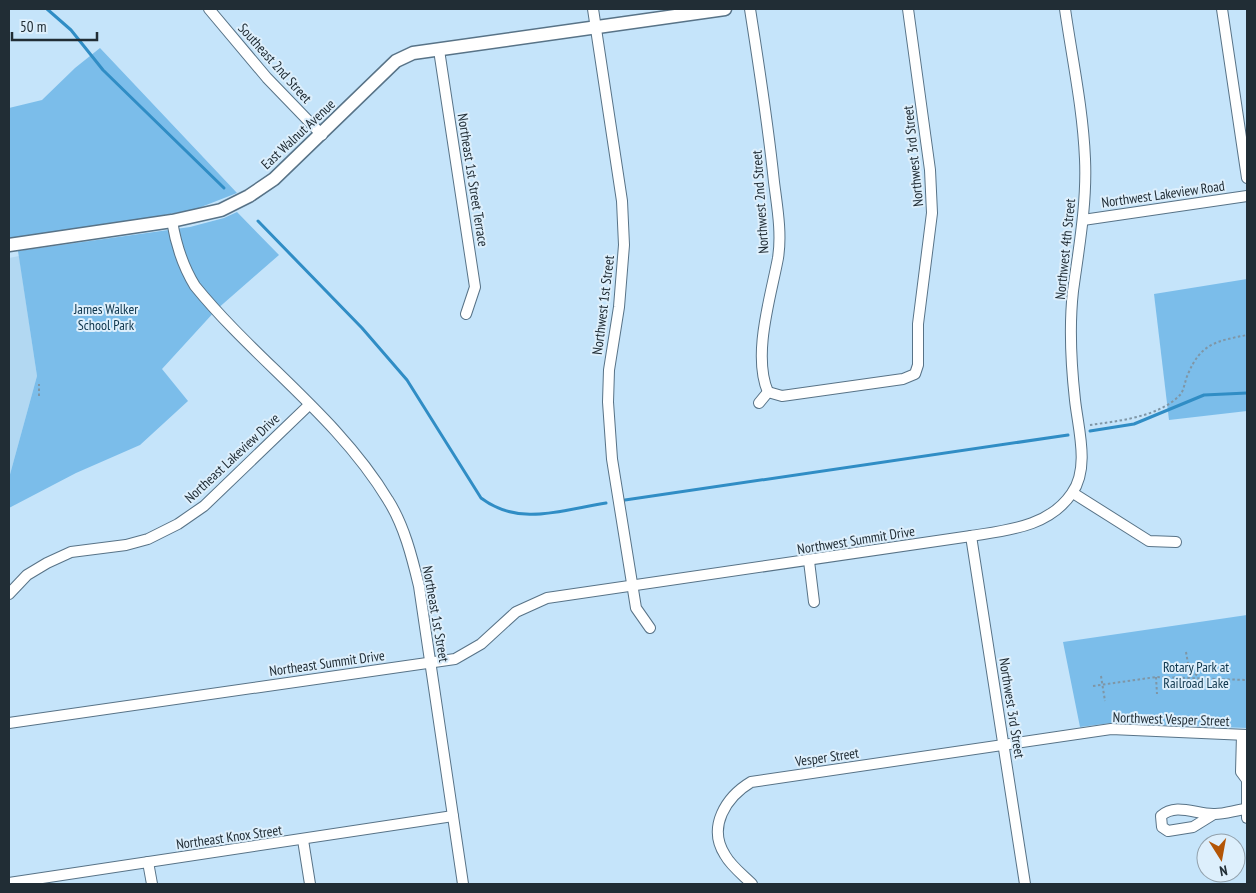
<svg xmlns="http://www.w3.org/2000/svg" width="1256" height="893" font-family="'PT Sans Narrow',sans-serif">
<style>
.built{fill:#b2d8f2}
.green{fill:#7bbdea}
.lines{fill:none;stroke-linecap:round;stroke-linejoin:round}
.stream{stroke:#308dc5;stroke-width:3}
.minor-casing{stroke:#587387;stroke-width:12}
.tertiary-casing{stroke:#587387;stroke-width:15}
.path{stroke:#7f96a6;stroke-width:2;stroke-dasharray:2.5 2.5;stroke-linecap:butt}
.minor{stroke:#fff;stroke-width:10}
.tertiary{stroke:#fff;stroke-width:12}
.labels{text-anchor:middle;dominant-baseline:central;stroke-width:4;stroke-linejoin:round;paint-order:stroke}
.street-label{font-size:14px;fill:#212d35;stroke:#ddeffc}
.park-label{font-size:14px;fill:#0d354c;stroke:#ddeffc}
</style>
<rect width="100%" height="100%" fill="#c5e4fa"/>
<!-- built -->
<path class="built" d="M 19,256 L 37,376 L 9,478 L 9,258 Z"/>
<!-- green -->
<g class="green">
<path d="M 100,48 L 237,193 L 196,209 L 117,224 L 9,239 L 9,108 L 42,100 L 75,68 Z"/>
<path d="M 237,212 L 279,255 L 216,310 L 162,369 L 188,401 L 140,445 L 76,473 L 9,508 L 9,478 L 37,376 L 18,251 L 190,227 L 224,218 Z"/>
<path d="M 1247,279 L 1247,411 L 1169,420 L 1154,294 Z"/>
<path d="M 1247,615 L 1247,728 L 1111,723 L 1080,727 L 1063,642 Z"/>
</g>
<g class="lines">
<!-- stream -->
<g class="stream">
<path d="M 47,9 L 71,30 L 103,70 L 224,188"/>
<path d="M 258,221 L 362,328 L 407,380 L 481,498 C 519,527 562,510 606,503"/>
<path d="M 1090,431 L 1134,424 L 1204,395 L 1247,393"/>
<path d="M 625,500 L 1068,435"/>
</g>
<defs>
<g id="minor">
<path d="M 209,9 L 267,78 L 322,135"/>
<path d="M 593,9 L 622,201 L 624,245 L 619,307 L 609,370 L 608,402 L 612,459 L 636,608 L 650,628"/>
<path d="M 750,9 C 759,66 768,124 774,182 C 777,206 782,233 778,258 C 771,296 752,355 768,392"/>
<path d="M 1222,9 L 1247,178"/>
<path d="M 439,50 L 475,287 L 466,314"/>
<path d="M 1083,220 L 1247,196"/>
<path d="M 172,221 C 176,245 182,265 195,286 C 255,360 338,417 388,500 C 404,525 412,557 419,586 L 463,884"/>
<path d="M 759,403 L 768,392 L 782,396 L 903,379 L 915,374 L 918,365 L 918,324 L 932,213 L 930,170 L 908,9"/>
<path d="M 1073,493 L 1149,541 L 1176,542"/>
<path d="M 971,536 L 1025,884"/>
<path d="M 809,561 L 814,602"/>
<path d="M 9,594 L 27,575 L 47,563 L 71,552 L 126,545 L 148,539 L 178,524 L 204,506 L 309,405"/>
<path d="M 9,723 L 455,659 L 481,644 L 516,612 L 547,598 L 971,536 C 1008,530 1049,527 1072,493 C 1090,468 1078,428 1075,400 C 1071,364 1069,327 1073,291 C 1079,247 1087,203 1085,159 C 1083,109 1072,58 1065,9"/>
<path d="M 1242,735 L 1241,772 L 1247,780"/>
<path d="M 1247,780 L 1247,818"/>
<path d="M 1214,814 L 1193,827 L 1168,831 L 1162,827 L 1161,816 C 1176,802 1197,815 1215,814 C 1225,814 1236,810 1246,809"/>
<path d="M 303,840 L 310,884"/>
<path d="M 148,862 L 152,884"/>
<path d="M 9,883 L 453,816"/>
<path d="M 752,884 C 743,875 731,866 725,855 C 707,827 726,797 751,782 L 1111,729 L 1247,735"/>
</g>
<path id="tertiary" d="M 9,245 L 172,221 L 221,210 L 249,196 L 274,179 L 396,61 L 413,53 L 725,9"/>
</defs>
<!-- minor casing -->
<use href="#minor" class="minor-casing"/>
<!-- tertiary casing -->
<use href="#tertiary" class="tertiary-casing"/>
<!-- path -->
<g class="path">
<path d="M 39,396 L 39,384"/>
<path d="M 1090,425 C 1118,421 1159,417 1180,395 C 1184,391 1185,380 1188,374 C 1201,343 1217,341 1247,335"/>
<path d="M 1186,652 L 1189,669 L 1199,677"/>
<path d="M 1101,676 L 1105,701"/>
<path d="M 1156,677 L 1157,694"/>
<path d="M 1093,686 L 1156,677 L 1247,680"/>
</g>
<!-- minor -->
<use href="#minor" class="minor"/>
<!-- tertiary -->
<use href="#tertiary" class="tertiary"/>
</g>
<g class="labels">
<!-- street labels -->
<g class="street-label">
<text transform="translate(275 63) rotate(48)">Southeast 2nd Street</text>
<text transform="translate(298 134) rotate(-43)">East Walnut Avenue</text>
<text transform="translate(913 156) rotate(-96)">Northwest 3rd Street</text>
<text transform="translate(473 180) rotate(81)">Northeast 1st Street Terrace</text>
<text transform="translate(1163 194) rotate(-8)">Northwest Lakeview Road</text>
<text transform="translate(760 202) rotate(-94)">Northwest 2nd Street</text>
<text transform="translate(1065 249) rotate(-84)">Northwest 4th Street</text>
<text transform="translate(603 305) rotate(-83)">Northwest 1st Street</text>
<text transform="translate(232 458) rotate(-43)">Northeast Lakeview Drive</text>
<text transform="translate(856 540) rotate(-9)">Northwest Summit Drive</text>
<text transform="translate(436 614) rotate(80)">Northeast 1st Street</text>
<text transform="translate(327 663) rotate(-8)">Northeast Summit Drive</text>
<text transform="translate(1012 708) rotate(81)">Northwest 3rd Street</text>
<text transform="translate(1171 719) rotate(2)">Northwest Vesper Street</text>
<text transform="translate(827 757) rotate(-8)">Vesper Street</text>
<text transform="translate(229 837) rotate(-8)">Northeast Knox Street</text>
</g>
<!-- park labels -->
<g class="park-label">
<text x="106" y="309">James Walker<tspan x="106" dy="16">School Park</tspan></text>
<text x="1196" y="667">Rotary Park at<tspan x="1196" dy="16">Railroad Lake</tspan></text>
</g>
</g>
<!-- border -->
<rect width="1256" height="893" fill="none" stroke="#212d35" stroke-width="20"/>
<!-- north arrow -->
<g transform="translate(1221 858) rotate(169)"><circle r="24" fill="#ddeffc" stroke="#92a1ac"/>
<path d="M0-4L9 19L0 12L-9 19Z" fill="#b35506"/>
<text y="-8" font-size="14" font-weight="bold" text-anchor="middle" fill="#212d35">N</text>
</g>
<!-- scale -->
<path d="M12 32v8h85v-8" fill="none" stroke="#212d35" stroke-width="2.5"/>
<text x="20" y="32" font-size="15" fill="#212d35" stroke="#ddeffc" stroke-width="4" paint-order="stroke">50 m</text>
</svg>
